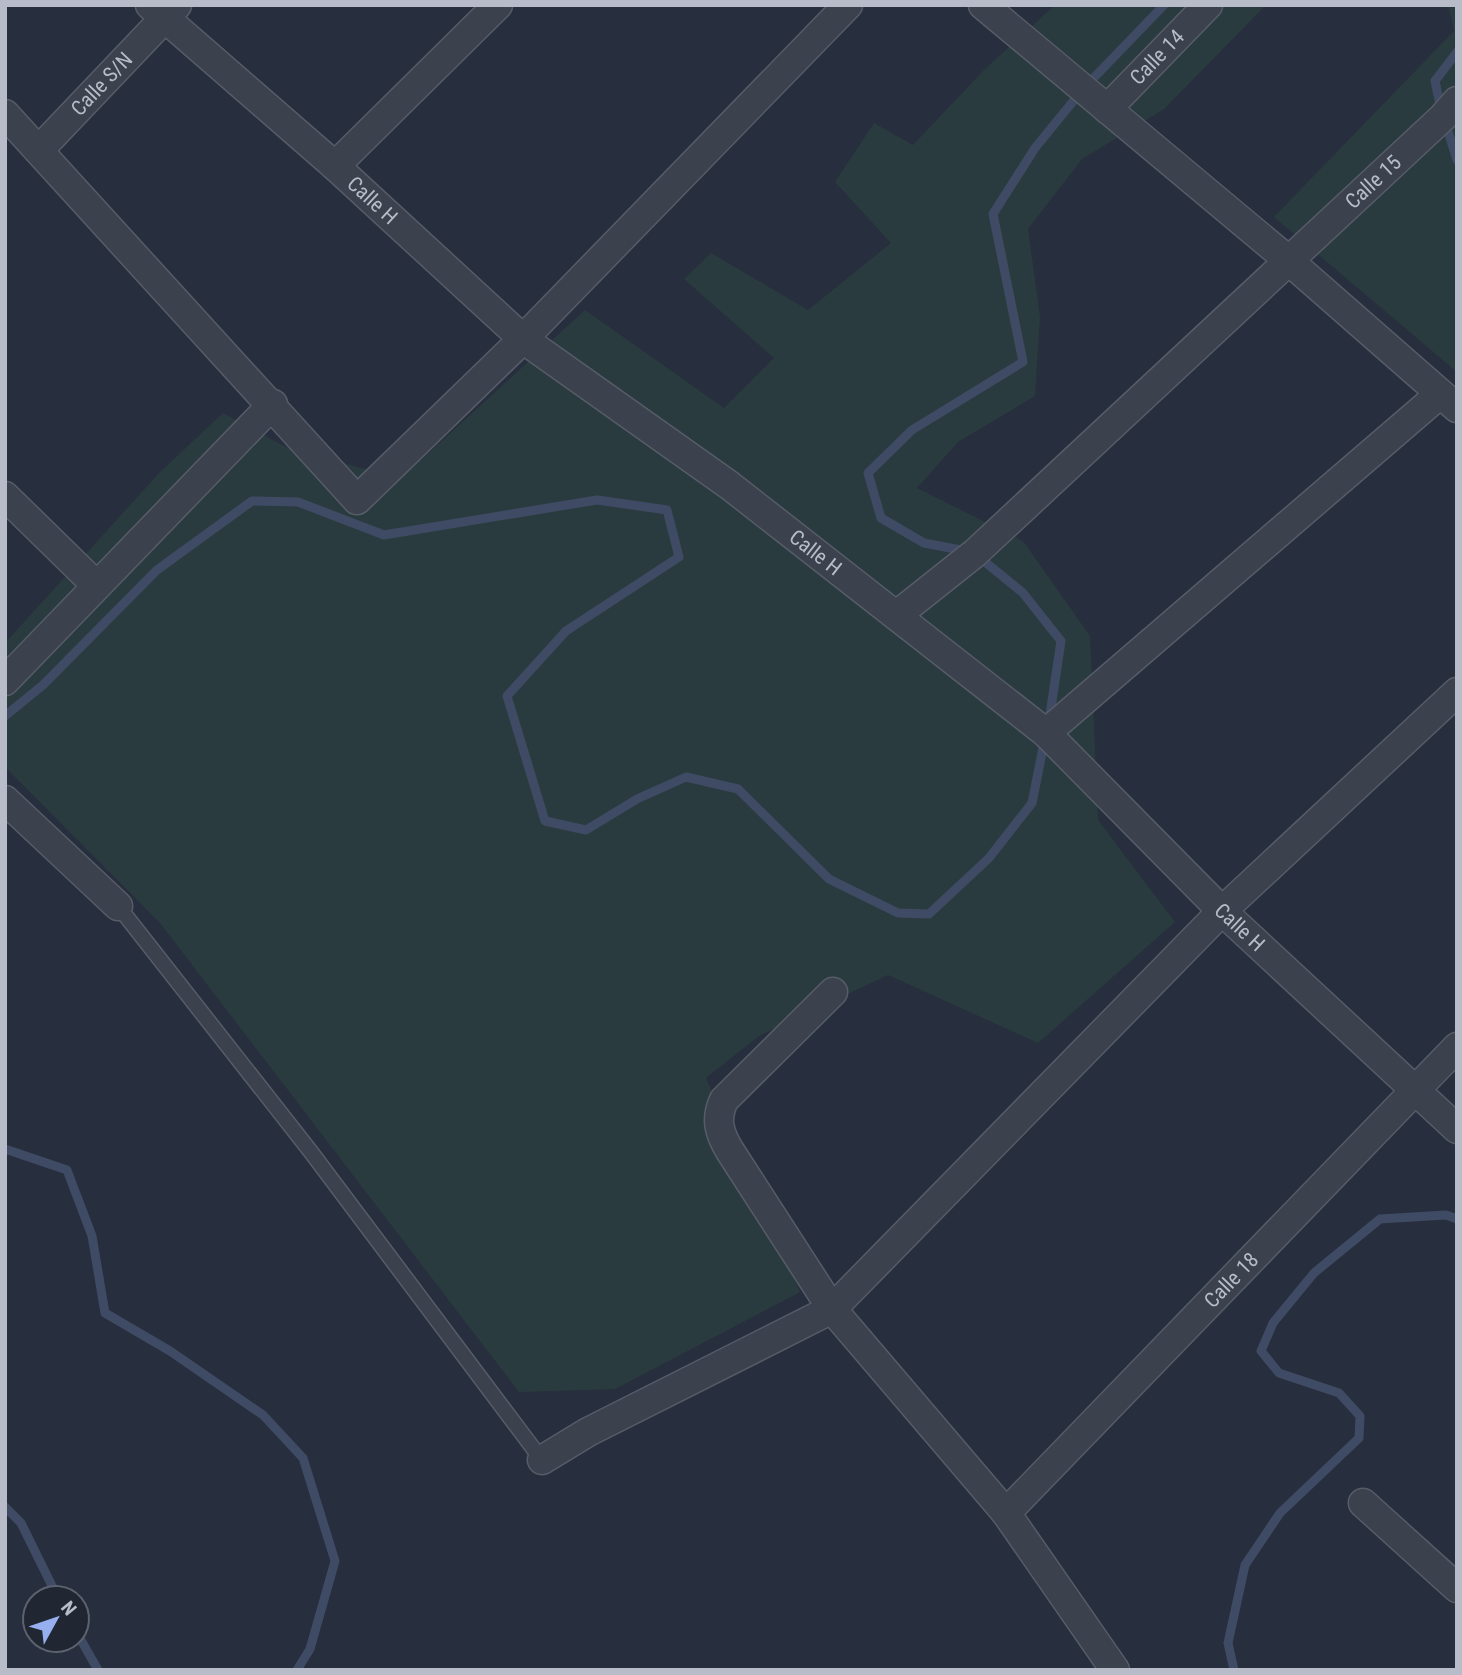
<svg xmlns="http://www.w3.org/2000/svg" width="1462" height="1675" font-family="'Roboto Condensed',sans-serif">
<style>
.green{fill:#2a3b3f}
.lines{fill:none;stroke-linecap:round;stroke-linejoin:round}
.stream{stroke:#3f4b64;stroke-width:9}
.service-casing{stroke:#565c68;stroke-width:17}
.minor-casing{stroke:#565c68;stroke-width:31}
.service{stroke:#3b414d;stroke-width:14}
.minor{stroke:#3b414d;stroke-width:28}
.labels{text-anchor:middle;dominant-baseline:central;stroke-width:5;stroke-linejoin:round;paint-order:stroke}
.street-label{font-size:21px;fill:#b7bcc8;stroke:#202632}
</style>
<rect width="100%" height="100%" fill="#272e3d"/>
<!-- green -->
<g class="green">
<path d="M 1055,5 L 1266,5 L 1164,109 L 1082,159 L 1028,229 L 1040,317 L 1035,396 L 958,442 L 917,488 L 1023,541 L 1090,636 L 1098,820 L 1175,922 L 1038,1043 L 888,975 L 759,1036 L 706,1078 L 800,1292 L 615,1389 L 519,1392 L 160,923 L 5,767 L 5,643 L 160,472 L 223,413 L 284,446 L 400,479 L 585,310 L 724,408 L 774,358 L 684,279 L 711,253 L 808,310 L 891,243 L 835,182 L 874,123 L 913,145 L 984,70 Z"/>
<path d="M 1448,5 L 1457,5 L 1457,372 L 1274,217 L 1454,31 Z"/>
</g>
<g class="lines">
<!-- stream -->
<g class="stream">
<path d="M 1441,109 L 1435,81 L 1457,52"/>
<path d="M 1445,122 L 1457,160"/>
<path d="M 966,551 L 924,543 L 881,518 L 868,473 L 912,430 L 1023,362 L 993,214 L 1035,148 L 1084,88 L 1164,5"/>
<path d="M 979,557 L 1023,593 L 1061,641 L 1049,721"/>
<path d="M 5,716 L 43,685 L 157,570 L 252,501 L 298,502 L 384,535 L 597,500 L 667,510 L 679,557 L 566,631 L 507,696 L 545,821 L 586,830 L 637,799 L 686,777 L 738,789 L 829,879 L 898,913 L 929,914 L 989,858 L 1032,803 L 1045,738"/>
<path d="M 5,1149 L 67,1170 L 92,1236 L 105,1313 L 170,1351 L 263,1415 L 303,1458 L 335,1561 L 310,1649 L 297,1670"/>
<path d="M 5,1507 L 21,1523 L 58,1598"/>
<path d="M 77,1633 L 98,1670"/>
<path d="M 1234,1670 L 1228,1643 L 1245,1565 L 1280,1513 L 1359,1438 L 1360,1416 L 1339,1393 L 1279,1373 L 1261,1351 L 1273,1323 L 1314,1273 L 1380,1219 L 1446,1215 L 1457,1219"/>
</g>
<defs>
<path id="service" d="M 118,906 L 311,1152 L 542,1460"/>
<g id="minor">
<path id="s1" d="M 150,5 L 335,166 L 523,339 L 729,485 L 1046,733 L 1222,911 L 1457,1129"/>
<path d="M 983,5 L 1288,260 L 1457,408"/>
<path id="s2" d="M 1107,109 L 1208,5"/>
<path d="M 5,114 L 357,500 L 523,339 L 848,5"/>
<path id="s3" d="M 39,150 L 177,5"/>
<path d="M 335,166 L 498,5"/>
<path d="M 5,496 L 96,585"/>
<path id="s4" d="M 897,615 L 975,553 L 1443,117 L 1457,101"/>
<path d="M 5,681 L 273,404"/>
<path d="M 1046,733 L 1440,394"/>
<path d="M 5,800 L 118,906"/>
<path d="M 833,992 L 724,1100 C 715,1119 719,1133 730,1151 L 832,1309 L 1222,911 L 1457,692"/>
<path d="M 542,1460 L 588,1432 L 832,1309 L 1006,1513 L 1115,1670"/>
<path d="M 1363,1503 L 1457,1588"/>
<path id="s5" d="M 1006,1513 L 1457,1047"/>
</g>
</defs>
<!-- service casing -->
<use href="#service" class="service-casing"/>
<!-- minor casing -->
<use href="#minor" class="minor-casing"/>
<!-- service -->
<use href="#service" class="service"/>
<!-- minor -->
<use href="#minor" class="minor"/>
</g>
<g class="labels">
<!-- street labels -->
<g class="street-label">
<text stroke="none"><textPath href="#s2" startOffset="72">Calle 14</textPath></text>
<text stroke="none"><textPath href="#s3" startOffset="91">Calle S/N</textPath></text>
<text stroke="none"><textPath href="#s4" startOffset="644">Calle 15</textPath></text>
<text stroke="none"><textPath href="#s1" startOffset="296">Calle H</textPath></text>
<text stroke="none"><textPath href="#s1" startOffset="863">Calle H</textPath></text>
<text stroke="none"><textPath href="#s1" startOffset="1430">Calle H</textPath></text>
<text stroke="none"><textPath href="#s5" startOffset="324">Calle 18</textPath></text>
</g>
</g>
<!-- border -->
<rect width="1462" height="1675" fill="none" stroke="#b7bcc8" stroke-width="14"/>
<!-- north arrow -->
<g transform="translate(56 1619) rotate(50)"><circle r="33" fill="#202632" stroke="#5c626e" stroke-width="2"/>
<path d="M0-5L12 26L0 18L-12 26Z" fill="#96afee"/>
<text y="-10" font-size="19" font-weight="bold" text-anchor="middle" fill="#b7bcc8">N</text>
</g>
</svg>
